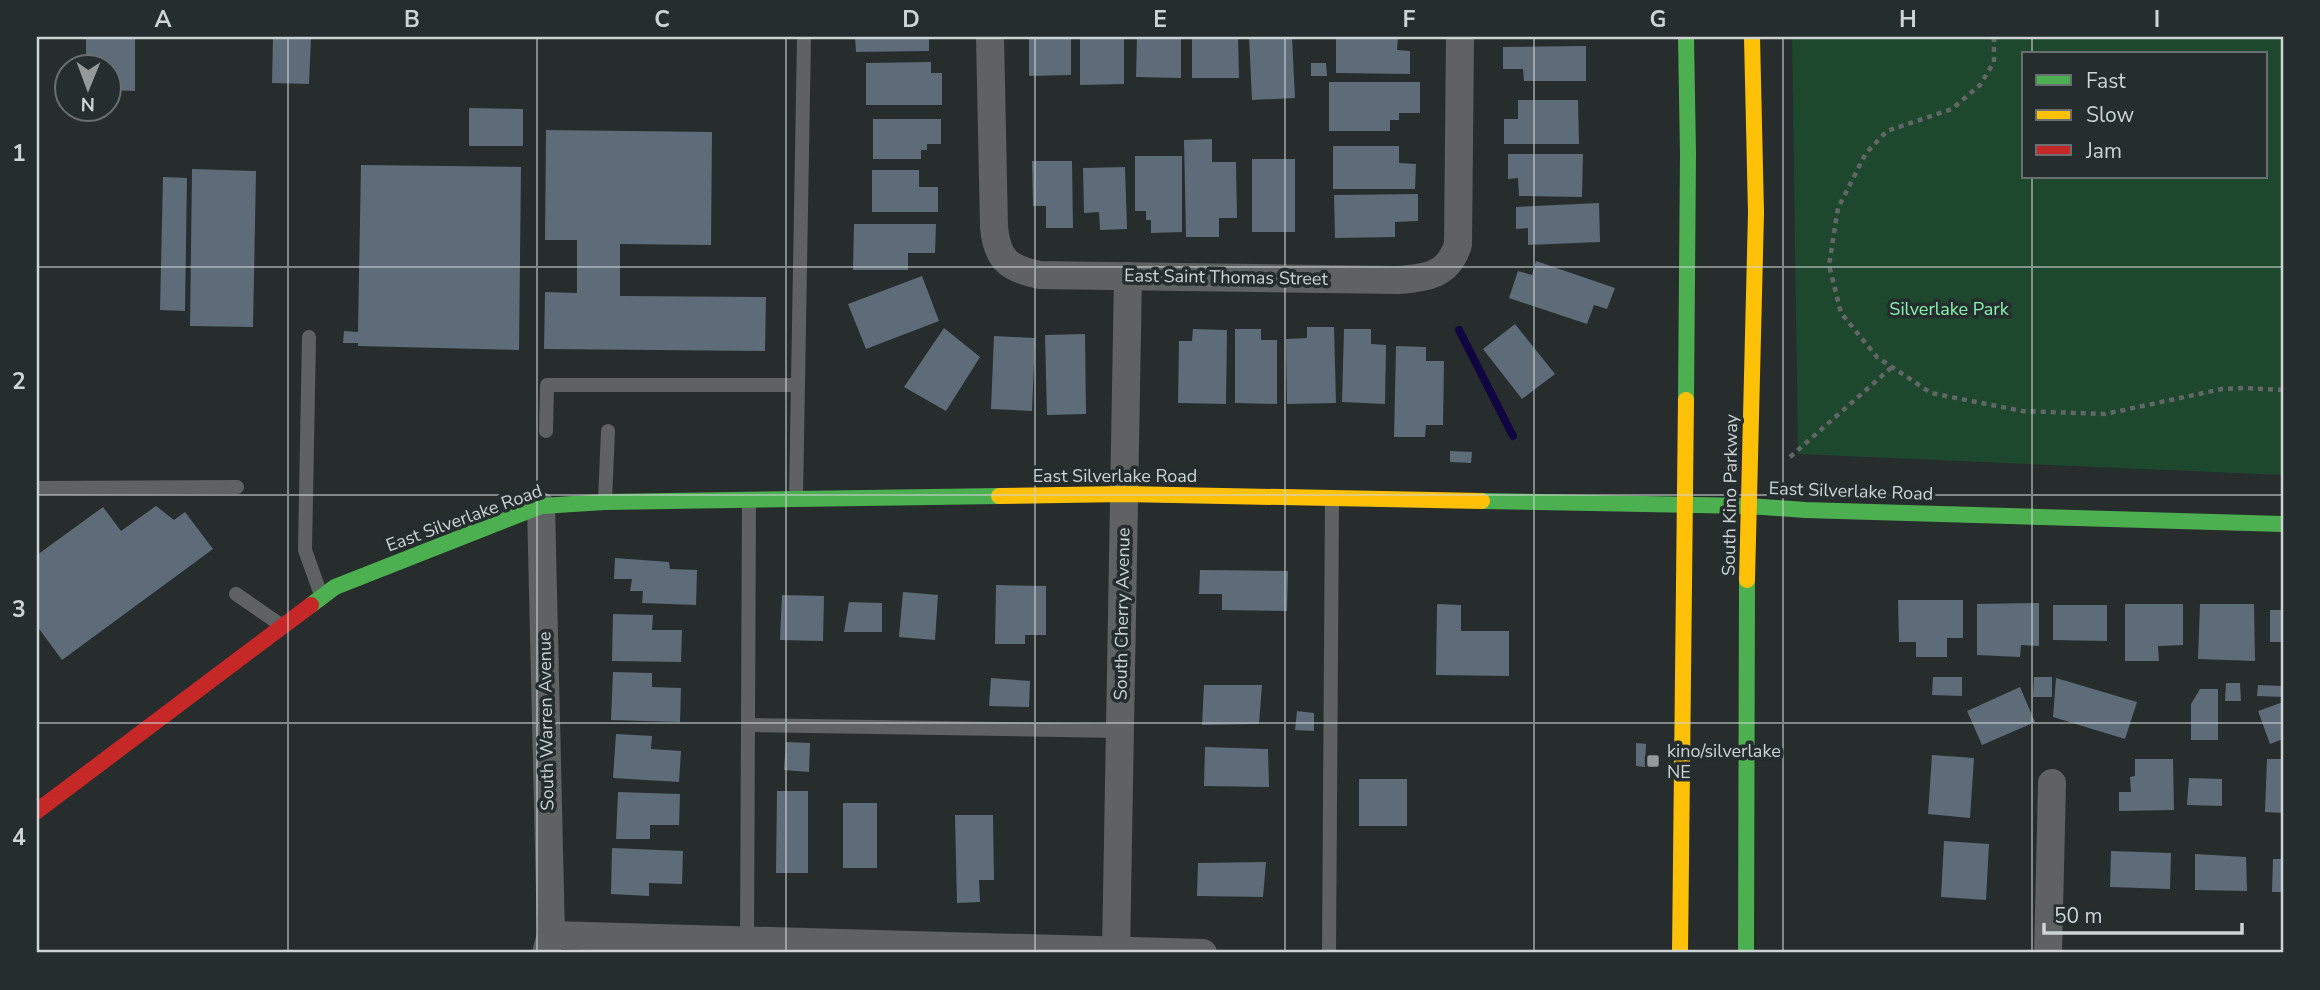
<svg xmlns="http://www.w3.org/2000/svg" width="2320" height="990" font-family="'Nunito Sans',sans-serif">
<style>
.green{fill:#1d482e;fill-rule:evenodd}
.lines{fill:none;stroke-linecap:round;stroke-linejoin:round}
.stream{stroke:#100541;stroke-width:8}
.building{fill:#5d6c78}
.path{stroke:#626667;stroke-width:4.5;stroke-dasharray:5 5;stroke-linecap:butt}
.lane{stroke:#5e6263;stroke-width:14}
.street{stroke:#5e6263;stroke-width:28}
.fast{stroke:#4caf50;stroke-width:16}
.slow{stroke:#ffc107;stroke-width:16}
.jam{stroke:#c62828;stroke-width:16}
.grid{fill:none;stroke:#ced3d4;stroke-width:2;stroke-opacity:0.55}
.poi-dot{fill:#94999a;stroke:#252d2f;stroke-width:2.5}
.labels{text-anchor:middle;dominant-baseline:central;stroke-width:7;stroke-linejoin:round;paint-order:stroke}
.street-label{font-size:18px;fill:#ced3d4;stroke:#252d2f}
.park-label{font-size:18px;fill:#87f4ae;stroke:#252d2f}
.poi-label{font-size:18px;fill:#ced3d4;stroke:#252d2f;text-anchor:start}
.neatline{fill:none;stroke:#ced3d4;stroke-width:2.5}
.grid-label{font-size:23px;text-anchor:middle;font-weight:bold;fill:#ced3d4}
</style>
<rect width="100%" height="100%" fill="#272c2d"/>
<!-- green -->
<path class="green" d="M 1792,37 L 2283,37 L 2283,475 L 1798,454 ZM 2024,54 L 2266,54 L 2266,177 L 2024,177 Z"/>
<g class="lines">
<!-- stream -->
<path class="stream" d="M 1459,330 L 1513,436"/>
</g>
<!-- building -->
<g class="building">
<path d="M 86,37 L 135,37 L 135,91 L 108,90 L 108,66 L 86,66 Z"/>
<path d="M 273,37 L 311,37 L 309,84 L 272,83 Z"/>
<path d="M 855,37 L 929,37 L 929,51 L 856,52 Z"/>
<path d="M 1029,37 L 1071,37 L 1071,75 L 1029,76 Z"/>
<path d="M 1080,37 L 1124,37 L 1124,84 L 1080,85 Z"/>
<path d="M 1137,37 L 1181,37 L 1181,78 L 1136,77 Z"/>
<path d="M 1192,37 L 1238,37 L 1239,78 L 1192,78 Z"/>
<path d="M 1249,37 L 1292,37 L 1295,98 L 1252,100 Z"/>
<path d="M 1336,37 L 1398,37 L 1397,50 L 1410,51 L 1410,74 L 1336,73 Z"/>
<path d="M 1586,46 L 1586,81 L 1524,81 L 1523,69 L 1503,69 L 1503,47 Z"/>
<path d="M 931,62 L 931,73 L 942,73 L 942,105 L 866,105 L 866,63 Z"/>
<path d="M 1311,63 L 1326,63 L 1327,76 L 1311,76 Z"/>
<path d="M 1329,82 L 1420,82 L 1420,113 L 1399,113 L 1399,120 L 1390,120 L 1390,131 L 1329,131 Z"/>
<path d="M 1518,100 L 1578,100 L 1579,144 L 1504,144 L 1504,119 L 1518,119 Z"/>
<path d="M 469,108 L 523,109 L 523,146 L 469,146 Z"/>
<path d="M 873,119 L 941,119 L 941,144 L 927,144 L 927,150 L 921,150 L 921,159 L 873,159 Z"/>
<path d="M 546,130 L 712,132 L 711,245 L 620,244 L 620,296 L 766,297 L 765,351 L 544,349 L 545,292 L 577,293 L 577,240 L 545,240 Z"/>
<path d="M 1212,139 L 1212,162 L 1236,162 L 1237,218 L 1219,218 L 1219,237 L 1186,237 L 1184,140 Z"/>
<path d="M 1333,146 L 1399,146 L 1399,163 L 1416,164 L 1415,189 L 1333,189 Z"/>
<path d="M 1508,154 L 1583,154 L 1582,197 L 1519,196 L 1518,178 L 1508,179 Z"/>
<path d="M 1135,156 L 1182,156 L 1182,232 L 1151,233 L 1151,220 L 1146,220 L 1146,211 L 1135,211 Z"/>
<rect x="1252" y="159" width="43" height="73"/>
<path d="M 1032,161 L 1072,161 L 1073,228 L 1046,228 L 1046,206 L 1033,206 Z"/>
<path d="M 361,165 L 521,167 L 519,350 L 358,346 L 358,343 L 343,343 L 344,331 L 358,332 Z"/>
<path d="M 1125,167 L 1127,229 L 1100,230 L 1099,212 L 1084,213 L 1083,168 Z"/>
<path d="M 192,169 L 256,171 L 253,327 L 190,326 Z"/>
<path d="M 872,170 L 919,170 L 919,187 L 938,187 L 938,212 L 872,212 Z"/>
<path d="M 163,177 L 187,178 L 185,311 L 160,310 Z"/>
<path d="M 1418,194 L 1418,221 L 1395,222 L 1395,237 L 1335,238 L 1334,195 Z"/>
<path d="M 1599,203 L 1600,242 L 1528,245 L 1528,228 L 1516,229 L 1516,207 Z"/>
<path d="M 854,224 L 936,224 L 935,253 L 908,253 L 908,270 L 853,270 Z"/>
<path d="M 1536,261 L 1615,288 L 1607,309 L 1594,305 L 1587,324 L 1509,298 L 1518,271 L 1532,275 Z"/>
<path d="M 922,276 L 939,321 L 866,349 L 848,304 Z"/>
<path d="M 1515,324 L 1555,374 L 1522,399 L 1483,349 Z"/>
<path d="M 1307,327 L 1334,327 L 1336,403 L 1287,404 L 1286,339 L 1307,338 Z"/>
<path d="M 944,328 L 980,357 L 946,411 L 904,387 Z"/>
<path d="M 1193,329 L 1227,330 L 1226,404 L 1178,403 L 1179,341 L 1192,341 Z"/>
<path d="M 1235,329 L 1261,329 L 1261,340 L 1277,340 L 1277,404 L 1235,403 Z"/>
<path d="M 1344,329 L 1371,329 L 1371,344 L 1386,345 L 1385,404 L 1342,402 Z"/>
<path d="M 1085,334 L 1086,414 L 1047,415 L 1045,335 Z"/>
<path d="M 994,336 L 1035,338 L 1032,411 L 991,409 Z"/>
<path d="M 1396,346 L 1426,347 L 1426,361 L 1444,361 L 1443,425 L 1426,425 L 1425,437 L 1394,437 Z"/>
<path d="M 1450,451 L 1472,452 L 1471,463 L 1450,462 Z"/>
<path d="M 156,506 L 174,520 L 185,512 L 213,549 L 62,660 L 37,626 L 37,555 L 103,507 L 121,531 Z"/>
<path d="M 615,558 L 669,562 L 670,569 L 697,570 L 696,605 L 642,603 L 643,591 L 630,591 L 632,579 L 614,579 Z"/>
<path d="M 1200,570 L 1288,571 L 1287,611 L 1222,610 L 1222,594 L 1199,594 Z"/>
<path d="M 996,585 L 1046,586 L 1046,635 L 1025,635 L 1025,644 L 995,644 Z"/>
<path d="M 903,592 L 938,595 L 935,640 L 899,637 Z"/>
<path d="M 782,595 L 824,596 L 823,641 L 780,640 Z"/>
<path d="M 1898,600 L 1963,600 L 1963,638 L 1947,638 L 1947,657 L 1916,657 L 1916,642 L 1899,642 Z"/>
<path d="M 849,602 L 882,603 L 882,632 L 844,632 Z"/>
<path d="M 2039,603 L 2039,646 L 2021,645 L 2020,657 L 1977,655 L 1977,604 Z"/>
<path d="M 1437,604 L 1461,605 L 1461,631 L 1509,631 L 1509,676 L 1436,675 Z"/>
<path d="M 2125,604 L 2183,604 L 2183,645 L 2158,646 L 2159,661 L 2125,661 Z"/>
<path d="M 2200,604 L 2254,604 L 2255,661 L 2198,659 Z"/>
<path d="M 2053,605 L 2107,605 L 2107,641 L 2053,640 Z"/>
<rect x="2270" y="610" width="13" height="32"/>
<path d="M 613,614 L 653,615 L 652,630 L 682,630 L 681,662 L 612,661 Z"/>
<path d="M 613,672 L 652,673 L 652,687 L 681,688 L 680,722 L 611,720 Z"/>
<path d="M 1933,677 L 1962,677 L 1962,696 L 1932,695 Z"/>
<path d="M 2034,677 L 2052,677 L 2052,697 L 2033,697 Z"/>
<path d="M 991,678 L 1030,681 L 1029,707 L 989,706 Z"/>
<path d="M 2056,678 L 2137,702 L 2125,739 L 2053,717 Z"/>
<path d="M 2226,683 L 2240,683 L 2241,701 L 2225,701 Z"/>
<path d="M 1204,685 L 1262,685 L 1259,724 L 1202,725 Z"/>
<path d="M 2258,685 L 2283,686 L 2283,697 L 2257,696 Z"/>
<path d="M 2020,687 L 2035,722 L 1982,745 L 1967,711 Z"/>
<path d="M 2200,689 L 2218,689 L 2218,740 L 2191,740 L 2191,704 Z"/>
<path d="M 2283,702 L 2283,739 L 2270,744 L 2258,711 Z"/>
<path d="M 1297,711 L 1314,713 L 1314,731 L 1295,730 Z"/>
<path d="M 616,734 L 652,736 L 651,749 L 681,751 L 679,782 L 613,778 Z"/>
<path d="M 786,742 L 810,743 L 809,772 L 784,770 Z"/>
<path d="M 1636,743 L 1646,744 L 1645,767 L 1636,766 Z"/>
<path d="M 1205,747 L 1268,749 L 1269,787 L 1204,786 Z"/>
<path d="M 1932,755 L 1974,758 L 1970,818 L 1928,814 Z"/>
<path d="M 2135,759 L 2173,759 L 2174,810 L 2119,811 L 2119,792 L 2131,792 L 2130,777 L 2135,776 Z"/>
<path d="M 2267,759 L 2283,759 L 2283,813 L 2265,812 Z"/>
<path d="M 2189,778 L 2222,779 L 2222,806 L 2187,805 Z"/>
<rect x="1359" y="779" width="48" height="47"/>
<path d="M 777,791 L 808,791 L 808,873 L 776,873 Z"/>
<path d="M 618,792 L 680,794 L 679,825 L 650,825 L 650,839 L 616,839 Z"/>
<rect x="843" y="803" width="34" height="65"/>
<path d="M 955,815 L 993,815 L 994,880 L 979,880 L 980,902 L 957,903 Z"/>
<path d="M 1944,841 L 1989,844 L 1986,900 L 1941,897 Z"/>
<path d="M 612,848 L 683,851 L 682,884 L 649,883 L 649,896 L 611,894 Z"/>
<path d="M 2111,851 L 2171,853 L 2170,889 L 2110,887 Z"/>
<path d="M 2195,854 L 2246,857 L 2247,891 L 2195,890 Z"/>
<path d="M 2273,859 L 2283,859 L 2283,892 L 2272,892 Z"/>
<path d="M 1266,862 L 1263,897 L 1197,896 L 1198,863 Z"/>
</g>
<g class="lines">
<!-- path -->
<g class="path">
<path d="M 1994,37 L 1994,62 L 1980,85 L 1952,109 L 1887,131 L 1866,153 L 1838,208 L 1829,265 L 1841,313 L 1877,357 L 1931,393 L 2022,411 L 2105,414 L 2222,389 L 2244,388 L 2283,390"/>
<path d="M 1790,457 L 1892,367"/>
</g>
<!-- lane -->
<g class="lane">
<path d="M 309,337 L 305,550 L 321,595"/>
<path d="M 546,431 L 547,385 L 798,385"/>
<path d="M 37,488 L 237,487"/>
<path d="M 796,497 L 804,37"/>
<path d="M 605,500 L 608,431"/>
<path d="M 236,594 L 281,625"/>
<path d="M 748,725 L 1120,731"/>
<path d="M 747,941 L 749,501"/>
<path d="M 1329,953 L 1332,500"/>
</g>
<!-- street -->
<g class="street">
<path d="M 990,37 L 994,227 C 997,260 1009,269 1040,275 L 1398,280 C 1427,278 1449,275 1458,244 L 1460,37"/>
<path d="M 541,506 L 551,935 L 546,953"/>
<path d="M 551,935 L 1203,953"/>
<path d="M 1116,953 L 1128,276"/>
<path d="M 2048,953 L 2052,783"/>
</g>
<!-- fast -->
<g class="fast">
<path d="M 1686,400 L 1688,154 L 1686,37"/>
<path d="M 1482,501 L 1749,506 L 1805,510 L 2283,524"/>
<path d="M 311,605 L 335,587 L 541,506 L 605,502 L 999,496"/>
<path d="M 1746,953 L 1747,580"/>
</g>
<!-- slow -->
<g class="slow">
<path d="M 999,496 L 1124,494 L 1482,501"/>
<path d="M 1747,580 L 1756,213 L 1752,37"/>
<path d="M 1680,953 L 1686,400"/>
</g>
<!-- jam -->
<path class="jam" d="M 37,811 L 311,605"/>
</g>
<!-- grid -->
<path class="grid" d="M 288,37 L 288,953M 537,37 L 537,953M 786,37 L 786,953M 1035,37 L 1035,953M 1285,37 L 1285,953M 1534,37 L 1534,953M 1783,37 L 1783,953M 2032,37 L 2032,54M 2032,177 L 2032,953M 37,267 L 2283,267M 37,495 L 2283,495M 37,723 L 2283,723"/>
<!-- markers -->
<rect class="poi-dot" x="1646" y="754" width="14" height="14" rx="3.5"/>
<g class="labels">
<!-- street labels -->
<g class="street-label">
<text transform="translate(1226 277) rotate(1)">East Saint Thomas Street</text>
<text x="1115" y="476">East Silverlake Road</text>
<text transform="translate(1851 491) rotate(2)">East Silverlake Road</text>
<text transform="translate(1730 495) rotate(-89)">South Kino Parkway</text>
<text transform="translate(464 518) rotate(-20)">East Silverlake Road</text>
<text transform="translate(1122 614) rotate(-89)">South Cherry Avenue</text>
<text transform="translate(546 721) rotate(-91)">South Warren Avenue</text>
</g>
<!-- park labels -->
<g class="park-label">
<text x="1949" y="309">Silverlake Park</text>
</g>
<!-- poi labels -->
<g class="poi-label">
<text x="1667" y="751">kino/silverlake<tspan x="1667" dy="21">NE</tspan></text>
</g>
</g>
<!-- border -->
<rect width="2320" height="990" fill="none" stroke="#252d2f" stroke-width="77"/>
<!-- legend -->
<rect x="2022" y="52" width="245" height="126" fill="#252d2f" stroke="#696f71" stroke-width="2"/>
<rect x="2036" y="75" width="35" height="10" fill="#4caf50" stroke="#696f71" stroke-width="2"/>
<text x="2086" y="88" font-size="21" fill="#ced3d4">Fast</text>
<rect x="2036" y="110" width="35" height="10" fill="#ffc107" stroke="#696f71" stroke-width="2"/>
<text x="2086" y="122" font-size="21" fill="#ced3d4">Slow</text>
<rect x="2036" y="145" width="35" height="10" fill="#c62828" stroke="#696f71" stroke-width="2"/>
<text x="2086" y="158" font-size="21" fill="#ced3d4">Jam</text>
<!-- north arrow -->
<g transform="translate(88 88) rotate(181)"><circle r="33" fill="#252d2f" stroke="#696f71" stroke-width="2"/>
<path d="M0-5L12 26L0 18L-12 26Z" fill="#94999a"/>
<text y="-10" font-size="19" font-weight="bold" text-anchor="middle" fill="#ced3d4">N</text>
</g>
<!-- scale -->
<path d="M2044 923v10h198v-10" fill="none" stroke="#ced3d4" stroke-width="3.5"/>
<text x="2054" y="923" font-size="21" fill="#ced3d4" stroke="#252d2f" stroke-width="5" paint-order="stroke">50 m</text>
<rect x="38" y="38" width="2244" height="913" class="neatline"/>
<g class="grid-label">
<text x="163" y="27">A</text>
<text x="412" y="27">B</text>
<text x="662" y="27">C</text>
<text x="911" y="27">D</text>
<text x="1160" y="27">E</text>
<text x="1409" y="27">F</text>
<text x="1658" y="27">G</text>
<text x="1908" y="27">H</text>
<text x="2157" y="27">I</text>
<text x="19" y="161">1</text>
<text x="19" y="389">2</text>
<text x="19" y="617">3</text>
<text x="19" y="845">4</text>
</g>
</svg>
